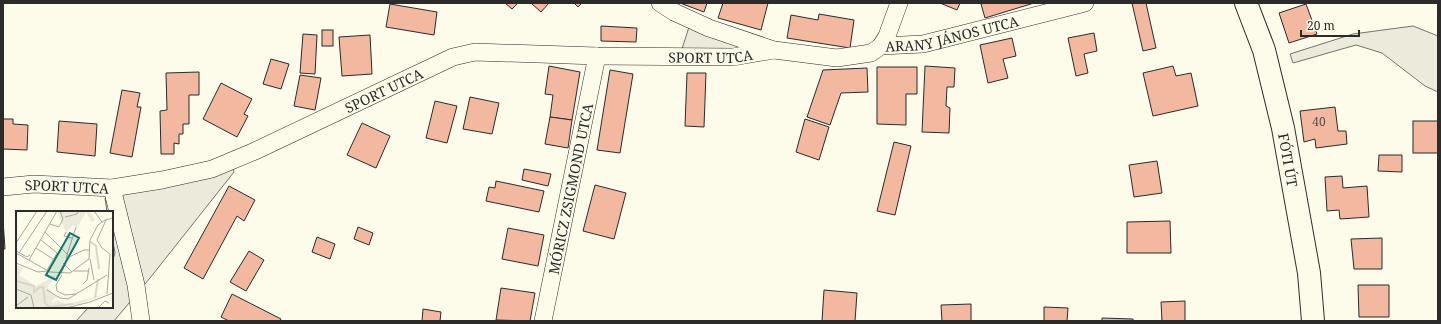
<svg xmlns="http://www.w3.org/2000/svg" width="1441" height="324" font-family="'Noto Serif',serif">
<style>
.green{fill:#ecebdb;stroke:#74746e}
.building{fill:#f2b8a0;stroke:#2b2b2b}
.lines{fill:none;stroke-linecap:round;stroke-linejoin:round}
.minor-casing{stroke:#2b2b2b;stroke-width:18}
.secondary-casing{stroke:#2b2b2b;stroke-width:24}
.minor{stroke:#fdfbea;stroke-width:17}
.secondary{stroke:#fdfbea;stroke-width:22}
.labels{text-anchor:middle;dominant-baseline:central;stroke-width:3;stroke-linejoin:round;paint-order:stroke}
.number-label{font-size:12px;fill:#5d4e48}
.street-label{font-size:14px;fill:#2b2b2b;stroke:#fdfbea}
.inset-river{fill:none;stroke:#d8d7c9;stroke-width:2}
.inset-road{fill:none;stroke:#a9a89e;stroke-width:1}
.view{fill:#0f766e;fill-opacity:0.15;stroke:#0f766e;stroke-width:2}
.inset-edge{fill:none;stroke:#2b2b2b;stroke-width:2}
</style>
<rect width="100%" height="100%" fill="#fdfbea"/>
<!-- green -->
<g class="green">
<path d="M 1413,26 L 1438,36 L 1438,92 L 1425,86 L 1382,53 L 1356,45 L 1293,63 L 1290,54 L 1353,34 Z"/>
<path d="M 689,27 L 755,50 L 681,52 Z"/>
<path d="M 232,165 L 234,172 L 150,278 L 114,321 L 76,321 L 89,307 L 112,307 L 112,263 L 115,253 L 112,236 L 112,212 L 107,212 L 105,198 L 149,188 Z"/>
</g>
<!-- building -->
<g class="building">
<path d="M 505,3 L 518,3 L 512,9 Z"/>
<path d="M 531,3 L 549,3 L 541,12 Z"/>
<path d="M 574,3 L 582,3 L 578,7 Z"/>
<path d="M 680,3 L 707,3 L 704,12 Z"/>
<path d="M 723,3 L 768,3 L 761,30 L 718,18 Z"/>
<path d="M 940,3 L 960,3 L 957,10 Z"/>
<path d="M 985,3 L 1034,3 L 985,18 L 981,4 Z"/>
<path d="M 1132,3 L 1146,3 L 1156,48 L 1143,51 Z"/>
<path d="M 390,4 L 437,12 L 434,35 L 386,27 Z"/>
<path d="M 1306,4 L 1317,34 L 1289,43 L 1279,13 Z"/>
<path d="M 819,14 L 854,20 L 850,48 L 787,38 L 791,15 L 818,20 Z"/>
<path d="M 601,26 L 637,28 L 636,42 L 601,41 Z"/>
<rect x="322" y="30" width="11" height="16"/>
<path d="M 1094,33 L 1097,51 L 1084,54 L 1088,73 L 1076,76 L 1068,38 Z"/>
<path d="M 303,34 L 317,35 L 315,74 L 300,73 Z"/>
<path d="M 370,35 L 372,74 L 342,76 L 339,37 Z"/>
<path d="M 1012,38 L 1016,56 L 1003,59 L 1008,78 L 988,83 L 980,45 Z"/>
<path d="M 271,59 L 289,64 L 281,89 L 263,84 Z"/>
<path d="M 549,66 L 580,72 L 572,120 L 550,117 L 553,95 L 545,94 Z"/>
<path d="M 925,66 L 955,68 L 954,87 L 947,87 L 946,106 L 950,108 L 949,133 L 922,132 Z"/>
<path d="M 1173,66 L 1176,76 L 1191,73 L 1198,106 L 1153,116 L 1143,73 Z"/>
<path d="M 877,67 L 917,67 L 917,94 L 906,94 L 906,125 L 877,124 Z"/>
<path d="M 867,68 L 868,92 L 841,93 L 830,125 L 807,117 L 823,70 Z"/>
<path d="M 610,70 L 633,74 L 620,153 L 597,150 Z"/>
<path d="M 199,72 L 199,95 L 189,95 L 189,124 L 183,124 L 183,134 L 179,134 L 179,144 L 174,143 L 174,154 L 161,154 L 160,111 L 167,110 L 166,73 Z"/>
<path d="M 687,73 L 706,73 L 704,127 L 685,126 Z"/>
<path d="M 300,75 L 321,78 L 315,110 L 294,106 Z"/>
<path d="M 221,83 L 252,99 L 244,114 L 248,116 L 237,137 L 203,119 Z"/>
<path d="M 122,90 L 140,93 L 137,107 L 141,107 L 132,157 L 110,153 Z"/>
<path d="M 470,97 L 499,103 L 492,134 L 463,129 Z"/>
<path d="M 435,101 L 457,106 L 447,143 L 426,138 Z"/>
<path d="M 1335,107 L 1338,131 L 1346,131 L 1347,144 L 1316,148 L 1315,139 L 1304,142 L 1300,111 Z"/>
<path d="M 550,117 L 572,120 L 568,148 L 545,144 Z"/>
<path d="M 3,119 L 13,119 L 13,124 L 28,125 L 27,150 L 3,149 Z"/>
<path d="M 805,119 L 829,127 L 819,160 L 796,152 Z"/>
<path d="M 59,121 L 97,124 L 95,156 L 57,152 Z"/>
<rect x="1413" y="121" width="25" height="32"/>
<path d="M 362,123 L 390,136 L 376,168 L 347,155 Z"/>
<path d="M 894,142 L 911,146 L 895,215 L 877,211 Z"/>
<path d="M 1379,155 L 1402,155 L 1402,172 L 1378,171 Z"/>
<path d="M 1157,161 L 1162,193 L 1134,197 L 1129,165 Z"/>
<path d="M 524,169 L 551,174 L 548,186 L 522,180 Z"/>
<path d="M 1342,176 L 1343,188 L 1367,186 L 1369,217 L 1340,219 L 1339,210 L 1327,211 L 1325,177 Z"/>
<path d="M 496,181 L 544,191 L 539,212 L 486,201 L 489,187 L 495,188 Z"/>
<path d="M 595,185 L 626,193 L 614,239 L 583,231 Z"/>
<path d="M 229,186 L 255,200 L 244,221 L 237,216 L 203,279 L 184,268 Z"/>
<path d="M 3,220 L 5,249 L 3,249 Z"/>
<path d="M 1170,221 L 1171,253 L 1127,253 L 1127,222 Z"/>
<path d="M 358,227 L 373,233 L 369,245 L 354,239 Z"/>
<path d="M 508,228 L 544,235 L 538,266 L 502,259 Z"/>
<path d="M 317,237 L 335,244 L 330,259 L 312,252 Z"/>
<path d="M 1382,238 L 1382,269 L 1354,269 L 1351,239 Z"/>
<path d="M 249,251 L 264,260 L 246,291 L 230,282 Z"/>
<path d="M 1358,285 L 1389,285 L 1389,317 L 1359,317 Z"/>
<path d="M 501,288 L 535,293 L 530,321 L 496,320 Z"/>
<path d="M 824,290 L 857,293 L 855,321 L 822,321 Z"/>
<path d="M 232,294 L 281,319 L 280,321 L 229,321 L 221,317 Z"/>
<path d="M 1185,301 L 1185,321 L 1162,321 L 1161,302 Z"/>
<path d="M 971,304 L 971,321 L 942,321 L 941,305 Z"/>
<path d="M 1044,307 L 1068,308 L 1067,321 L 1044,321 Z"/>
<path d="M 423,309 L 441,312 L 440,321 L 422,321 Z"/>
<path d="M 1102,318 L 1133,319 L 1133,321 L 1102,321 Z"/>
</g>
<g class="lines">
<defs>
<g id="minor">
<path id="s1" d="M 660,3 L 674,12 L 709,28 L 774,50 L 837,58 L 871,53 L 881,46 L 923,44 L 1085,3"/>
<path d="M 881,46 L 887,36 L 899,3"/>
<path id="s2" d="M 3,187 L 34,184 L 112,188 L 162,180 L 212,169 L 255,151 L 453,57 L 475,52 L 597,56 L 733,57 L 774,50"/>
<path d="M 112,188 L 136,285 L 141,321"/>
<path id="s3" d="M 543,321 L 597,56"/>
</g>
<g id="secondary">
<path id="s4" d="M 1246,3 L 1264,50 L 1283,128 L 1309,273 L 1313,321"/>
</g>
</defs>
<!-- minor casing -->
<use href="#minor" class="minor-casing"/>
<!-- secondary casing -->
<use href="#secondary" class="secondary-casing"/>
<!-- minor -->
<use href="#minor" class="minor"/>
<!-- secondary -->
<use href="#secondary" class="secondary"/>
</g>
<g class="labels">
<!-- number labels -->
<g class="number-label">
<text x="1319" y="121">40</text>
</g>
<!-- street labels -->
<g class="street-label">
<text stroke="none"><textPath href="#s1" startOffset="306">ARANY JÁNOS UTCA</textPath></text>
<text stroke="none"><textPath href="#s2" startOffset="735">SPORT UTCA</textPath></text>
<text stroke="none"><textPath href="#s2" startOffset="400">SPORT UTCA</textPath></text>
<text stroke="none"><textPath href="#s4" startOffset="163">FÓTI ÚT</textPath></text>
<text stroke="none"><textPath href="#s2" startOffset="64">SPORT UTCA</textPath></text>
<text stroke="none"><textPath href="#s3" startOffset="135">MÓRICZ ZSIGMOND UTCA</textPath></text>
</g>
</g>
<!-- overview -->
<g transform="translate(16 211)">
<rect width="97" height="97" fill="#fdfbea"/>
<path d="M 41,0 L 73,0 L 79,9 L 76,11 L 70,1 L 60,19 L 61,16 L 56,14 L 51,21 L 55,27 L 54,31 ZM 0,54 L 8,56 L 3,64 L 20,75 L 41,64 L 31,76 L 41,86 L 36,89 L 37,92 L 42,89 L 51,93 L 90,83 L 63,93 L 46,97 L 0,97 Z" fill="#ecebdb"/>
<path class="inset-river" d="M 75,31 L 80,35 L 83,58M 0,70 L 18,75 L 18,81 L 24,76 L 27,76 L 29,92 L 33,96 L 57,93M 79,87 L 82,68"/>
<path class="inset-road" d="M 78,0 L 86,11M 49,6 L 61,3 L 62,1M 90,9 L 81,29 L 86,37 L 94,43 L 91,83M 34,13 L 43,16 L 47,8 L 44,0M 29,21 L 52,44M 50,21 L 48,25 L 56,27M 25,29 L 41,42 L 31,59M 0,32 L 21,0M 20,37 L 37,48M 0,40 L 11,46 L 14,44M 0,42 L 34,61 L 54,62 L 73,48 L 74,29 L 82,14 L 89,9 L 97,7M 3,42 L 31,0M 50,47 L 60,16M 74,48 L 78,69M 13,49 L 41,0M 0,52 L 22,61 L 31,60M 47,52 L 56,61M 58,60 L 73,60M 45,63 L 51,47 L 68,39 L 73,39M 46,64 L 40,74 L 41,80 L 49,84 L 60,83M 67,73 L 71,69 L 73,57M 0,78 L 15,84 L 18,97M 31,79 L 44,87 L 52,88 L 91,64M 0,95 L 12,86M 50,97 L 74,91 L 97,82M 82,97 L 89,90 L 93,92"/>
<path class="view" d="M 54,22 L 63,27 L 40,69 L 30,64 Z"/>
<rect width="97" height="97" class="inset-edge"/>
</g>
<!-- border -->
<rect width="1441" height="324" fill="none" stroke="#2b2b2b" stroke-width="8"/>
<!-- scale -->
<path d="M1301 30v6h58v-6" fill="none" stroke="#2b2b2b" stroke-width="2"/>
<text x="1307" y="30" font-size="12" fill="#2b2b2b" stroke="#fdfbea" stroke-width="3" paint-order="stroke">20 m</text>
</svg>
